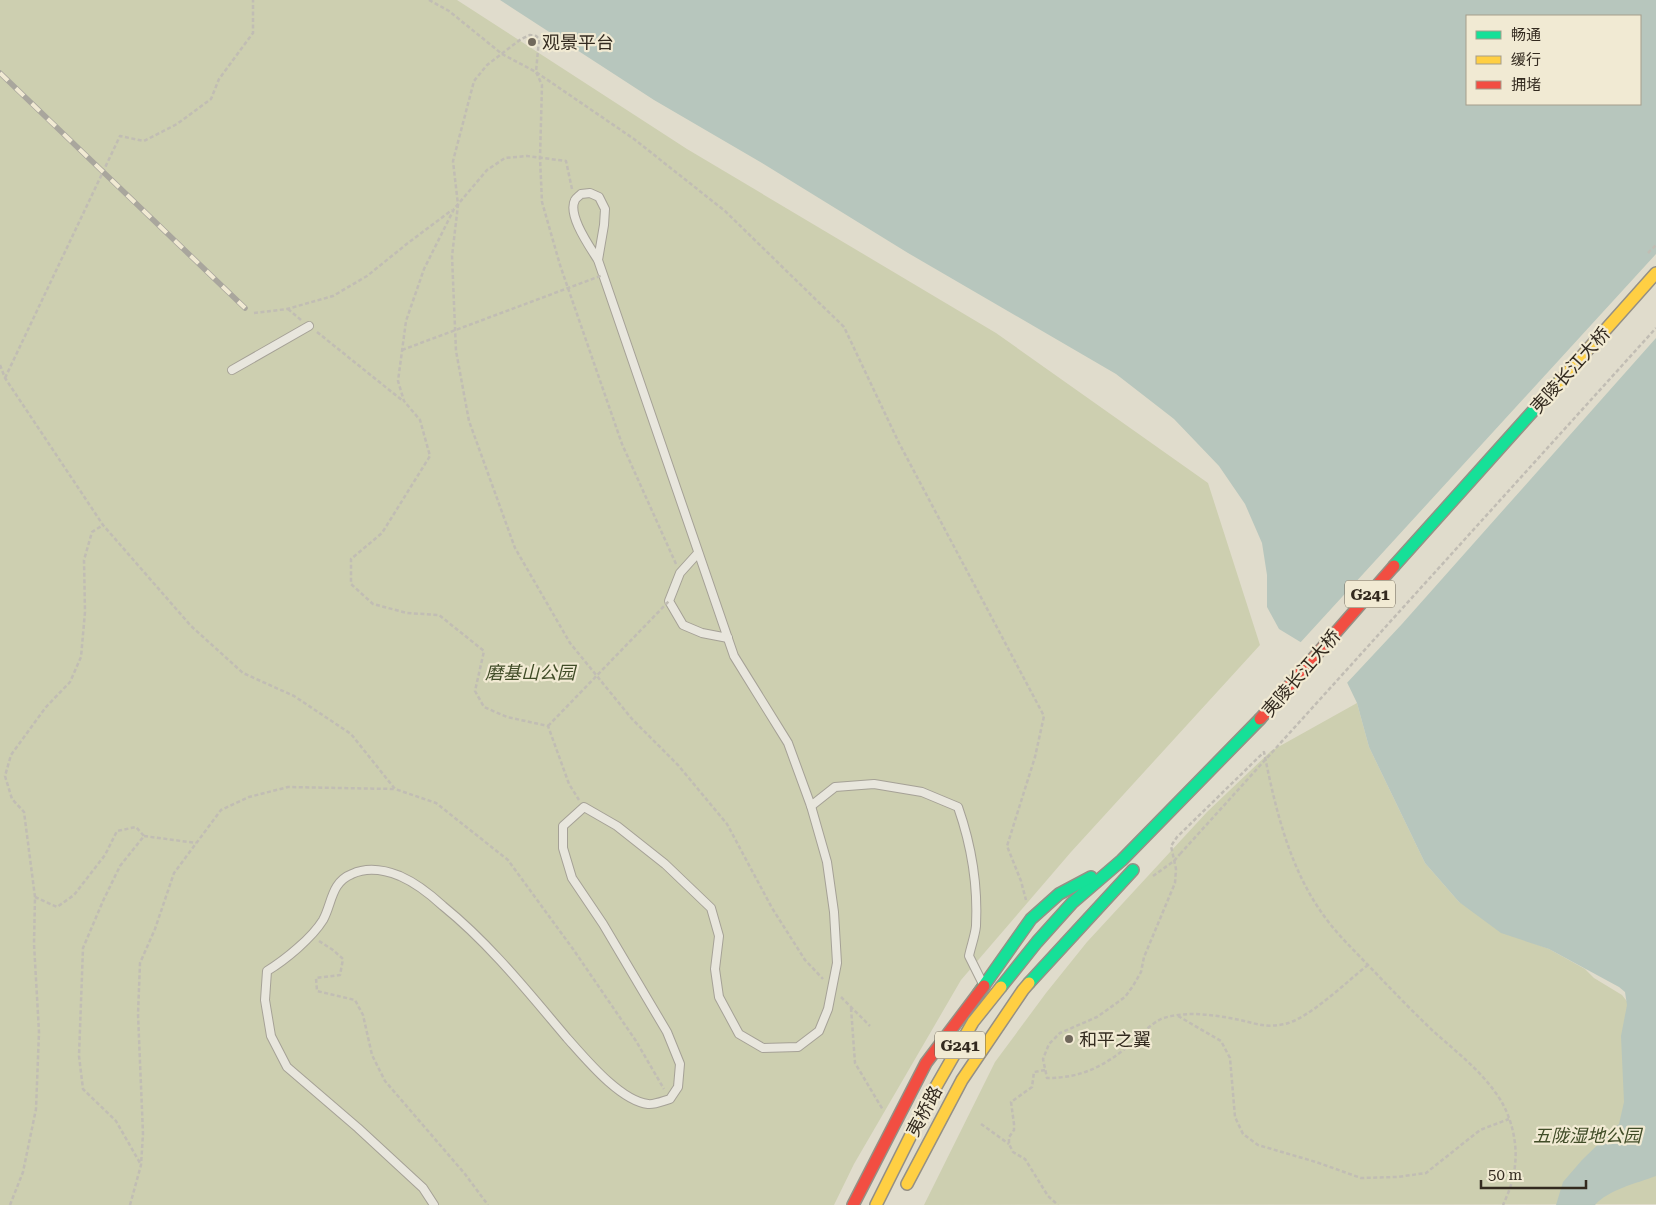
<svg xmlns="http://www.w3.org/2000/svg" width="1656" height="1205" font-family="'Roboto Serif','Noto Sans SC',serif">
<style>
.green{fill:#cdcfb0}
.water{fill:#b7c6bd;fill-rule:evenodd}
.pier{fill:#e0dccc}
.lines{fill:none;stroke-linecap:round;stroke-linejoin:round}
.lane-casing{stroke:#a5a196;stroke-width:10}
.fast-casing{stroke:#959085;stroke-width:14}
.slow-casing{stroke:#959085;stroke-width:14}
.jam-casing{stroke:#959085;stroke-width:14}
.path{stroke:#c1bdb4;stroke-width:2.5;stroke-dasharray:4 2.5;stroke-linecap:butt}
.lane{stroke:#e8e6dd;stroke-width:8}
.fast{stroke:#16e098;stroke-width:11}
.slow{stroke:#ffcf43;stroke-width:11}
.jam{stroke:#f24e42;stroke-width:11}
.rail-casing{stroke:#a9a69d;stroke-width:5.5}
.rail{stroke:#f1ead3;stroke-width:4;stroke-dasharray:11;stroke-linecap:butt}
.path-bridge{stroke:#c1bdb4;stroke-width:2.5;stroke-dasharray:4 2.5;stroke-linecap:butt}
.poi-dot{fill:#70685c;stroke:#f1ead3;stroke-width:2}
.labels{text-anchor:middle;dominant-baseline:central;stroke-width:4.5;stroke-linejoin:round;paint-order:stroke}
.shield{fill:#f1ead3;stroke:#6c6455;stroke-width:1}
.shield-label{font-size:16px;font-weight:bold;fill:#332a1f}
.poi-label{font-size:18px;fill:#332a1f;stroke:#f1ead3;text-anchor:start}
.street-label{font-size:18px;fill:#332a1f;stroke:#f1ead3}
.park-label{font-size:18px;font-style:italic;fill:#414d28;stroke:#f1ead3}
</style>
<rect width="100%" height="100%" fill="#e0dccc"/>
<!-- green -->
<g class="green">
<path d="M 0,0 L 457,0 L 687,149 L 996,333 L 1208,483 L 1260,645 L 1071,852 L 961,980 L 854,1164 L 834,1205 L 0,1205 Z"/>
<path d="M 1357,703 L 1369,747 L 1425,863 L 1459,902 L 1533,943 L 1549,949 L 1585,969 L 1594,978 L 1622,995 L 1656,1038 L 1656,1204 L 924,1205 L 995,1062 L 1046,993 L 1087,942 L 1207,812 L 1271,751 Z"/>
</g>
<!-- water -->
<path class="water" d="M 500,0 L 1656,0 L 1656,1176 C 1637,1183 1608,1190 1595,1205 L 1556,1205 L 1563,1182 L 1582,1160 L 1619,1124 L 1624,1102 L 1621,1036 L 1627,1005 L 1625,992 L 1619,987 L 1549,949 L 1501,933 L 1459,902 L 1425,863 L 1369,747 L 1357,703 L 1342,672 L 1307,646 L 1279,629 L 1267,607 L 1267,575 L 1262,543 L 1245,504 L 1219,466 L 1174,419 L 1116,374 L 908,253 L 762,163 L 654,100 ZM 1467,16 L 1640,16 L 1640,104 L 1467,104 Z"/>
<!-- pier -->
<path class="pier" d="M 1656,254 L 1656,338 L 1402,624 L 1345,685 L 1340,673 L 1299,644 Z"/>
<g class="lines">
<defs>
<g id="lane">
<path d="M 232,370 L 309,326"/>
<path d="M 698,553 L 680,573 L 669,601 L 683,625 L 702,633 L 728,638"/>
<path d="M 811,806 L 835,787 L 874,784 L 922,792 L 958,807 C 971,844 978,886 976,926 C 975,936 971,946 969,956 L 983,984"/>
<path d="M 434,1205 L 423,1188 L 358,1128 L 287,1067 L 271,1036 L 265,1000 L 267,971 C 285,960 312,938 323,920 C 332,904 331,882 352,874 C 367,867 385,870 400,876 C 416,883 430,894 443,906 C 490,944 528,992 567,1038 C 585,1058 620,1101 648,1104 C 654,1105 663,1101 670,1099 L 678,1087 L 680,1064 L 667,1032 L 603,924 L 572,878 L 563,848 L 563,826 L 584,807 L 617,826 L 665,864 L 711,908 L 719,936 L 715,969 L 719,997 L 739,1034 L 763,1048 L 798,1047 L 819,1031 L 828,1009 L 837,963 L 834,912 L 827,862 L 811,806 L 788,743 L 734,656 L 598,260 C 590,247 567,215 575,200 C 576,198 579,196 581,194 L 590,193 L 599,197 L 605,209 L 604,225 L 598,260"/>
</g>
<g id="fast">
<path d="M 1394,566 L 1559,382"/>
<path d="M 1029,983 L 1133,870"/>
<path d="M 1001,987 L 1037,942 L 1072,903 L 1122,860 L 1260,719"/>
<path d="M 978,994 L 1031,919 L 1059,894 L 1091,877"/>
</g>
<g id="slow">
<path d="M 1559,382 L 1656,273"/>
<path d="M 907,1184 L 962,1080 L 1023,990 L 1029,983"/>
<path d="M 876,1205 L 930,1097 L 973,1022 L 1001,987"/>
</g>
<g id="jam">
<path d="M 1260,719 L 1394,566"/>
<path d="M 853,1205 L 926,1063 L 984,986"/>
</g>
</defs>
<!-- lane casing -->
<use href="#lane" class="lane-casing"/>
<!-- fast casing -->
<use href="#fast" class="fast-casing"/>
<!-- slow casing -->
<use href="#slow" class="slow-casing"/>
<!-- jam casing -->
<use href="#jam" class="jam-casing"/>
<!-- path -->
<g class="path">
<path d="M 429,0 L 449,11 L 502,54 L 536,72 L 634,139 L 725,211 L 844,327 L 899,443 L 1044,716 L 1035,757 L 1007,846 L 1021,881 L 1026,900"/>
<path d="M 572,189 L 566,161 L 527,156 L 505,158 L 487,170 L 454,209 L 424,269 L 406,321 L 398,381 L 404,401 L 420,420 L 430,456 L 382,533 L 351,559 L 351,584 L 373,604 L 407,613 L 439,615 L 484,651 L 475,691 L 484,707 L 507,717 L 548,726 L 569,784 L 579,800"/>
<path d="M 1648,253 L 1656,245"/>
<path d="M 288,309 L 301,320"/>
<path d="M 254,313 L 287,309 L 333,296 L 367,276 L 408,243 L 452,210"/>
<path d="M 317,332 L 403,401"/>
<path d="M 0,365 L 5,378 L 103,525 L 191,626 L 243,673 L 294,696 L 351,734 L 395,789 L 436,803 L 508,860 L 573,949 L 636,1041 L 664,1089"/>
<path d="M 5,378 L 120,136 L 144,141 L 177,124 L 211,99 L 219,79 L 253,33 L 253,0"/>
<path d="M 676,564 L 622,444 L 560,265 L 542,202 L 540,158 L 542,85 L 536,72 L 539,39 L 536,36 L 530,35 L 521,39 L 487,65 L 474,81 L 453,161 L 458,205 L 452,256 L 456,351 L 469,421 L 515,548 L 570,643 L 632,719 L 678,765 L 727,824 L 772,908 L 805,960 L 823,979"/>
<path d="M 144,836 L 196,843"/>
<path d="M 1153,876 L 1174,861 L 1180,854"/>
<path d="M 35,897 L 57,907 L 74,895 L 105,855 L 117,831 L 136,827 L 144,836 L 120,866 L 103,901 L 83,948 L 79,1056 L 83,1089 L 116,1121 L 140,1163"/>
<path d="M 319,941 L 333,950 L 343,959 L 340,975 L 316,978 L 317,991 L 355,1000 L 363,1015 L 372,1055 L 385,1081 L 465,1174 L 488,1205"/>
<path d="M 1368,965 C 1346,982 1310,1018 1285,1024 C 1265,1028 1258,1024 1240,1020 C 1215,1015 1186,1010 1161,1019 C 1151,1024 1140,1035 1132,1043 C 1105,1066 1082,1078 1047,1078 L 1043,1059 L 1049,1044 L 1060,1033 L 1097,1017 L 1125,997 L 1133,986 L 1141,972 L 1144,957 L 1175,883 L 1176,869 L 1171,846 L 1177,837 L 1264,752 C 1275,807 1289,867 1322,913 C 1334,931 1350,946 1365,962 L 1368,965 C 1389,987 1410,1009 1432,1030 C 1454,1050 1478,1068 1495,1092 C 1510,1111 1518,1141 1515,1165 C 1514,1179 1509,1192 1503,1205"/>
<path d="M 841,997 L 870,1026"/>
<path d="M 851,1008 L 855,1063 L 883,1110"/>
<path d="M 1178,1016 L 1221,1041 L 1230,1058 L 1235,1117 L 1243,1134 L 1258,1145 L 1316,1162 L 1361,1178 L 1397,1177 L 1426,1173 L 1480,1130 L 1509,1119"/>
<path d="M 1045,1070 L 1034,1072 L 1032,1087 L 1011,1102 L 1014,1124 L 1014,1130 L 1009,1137 L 1009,1144 L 1013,1152 L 1025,1159 L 1048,1196 L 1058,1205"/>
<path d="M 981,1124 L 1009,1144"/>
<path d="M 10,1205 L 23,1172 L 36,1109 L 39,1032 L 34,944 L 35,897 L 24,812 L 12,799 L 5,776 L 11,755 L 46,707 L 70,682 L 81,657 L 85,612 L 84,560 L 92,532 L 103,525"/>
<path d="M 130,1205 L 141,1165 L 143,1134 L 138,1014 L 140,963 L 155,929 L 174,873 L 221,810 L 249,797 L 288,787 L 394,789"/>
</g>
<!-- lane -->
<use href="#lane" class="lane"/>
<!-- fast -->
<use href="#fast" class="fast"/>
<!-- slow -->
<use href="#slow" class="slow"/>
<!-- jam -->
<use href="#jam" class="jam"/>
<defs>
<path id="rail" d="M 0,73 L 245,308"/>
</defs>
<!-- rail casing -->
<use href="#rail" class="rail-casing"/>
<!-- rail -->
<use href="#rail" class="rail"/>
<!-- path-bridge -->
<g class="path-bridge">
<path d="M 402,350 L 603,275"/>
<path d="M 548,726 L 669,601"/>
<path d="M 1180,854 L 1656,328"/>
</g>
</g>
<!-- markers -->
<g class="poi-dot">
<circle cx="532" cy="42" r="5"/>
<circle cx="1069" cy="1039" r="5"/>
</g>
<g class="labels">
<!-- shield labels -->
<g class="shield">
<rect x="1345" y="580.5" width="50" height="27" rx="4"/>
<rect x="935" y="1031.5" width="50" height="27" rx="4"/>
</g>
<g class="shield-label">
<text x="1370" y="594">G241</text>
<text x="960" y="1045">G241</text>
</g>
<!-- poi labels -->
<g class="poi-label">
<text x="542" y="42">观景平台</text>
<text x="1079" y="1039">和平之翼</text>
</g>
<!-- street labels -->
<g class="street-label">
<text transform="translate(1570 370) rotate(-48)">夷陵长江大桥</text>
<text transform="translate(1301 673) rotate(-49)">夷陵长江大桥</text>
<text transform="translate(924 1111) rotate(-62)">夷桥路</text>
</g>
<!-- park labels -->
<g class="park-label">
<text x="530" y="672">磨基山公园</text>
<text x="1587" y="1135">五陇湿地公园</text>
</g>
</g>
<!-- legend -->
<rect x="1466" y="15" width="175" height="90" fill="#f1ead3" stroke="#a59d8b"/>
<rect x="1476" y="31" width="25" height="8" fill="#16e098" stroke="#a59d8b"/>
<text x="1511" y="40" font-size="15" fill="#332a1f">畅通</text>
<rect x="1476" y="56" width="25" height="8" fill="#ffcf43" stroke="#a59d8b"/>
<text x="1511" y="65" font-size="15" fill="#332a1f">缓行</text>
<rect x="1476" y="81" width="25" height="8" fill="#f24e42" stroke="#a59d8b"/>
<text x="1511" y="90" font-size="15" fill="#332a1f">拥堵</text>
<!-- scale -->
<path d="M1481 1180v8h105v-8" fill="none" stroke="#332a1f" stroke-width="2.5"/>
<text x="1488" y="1180" font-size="15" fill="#332a1f" stroke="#f1ead3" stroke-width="4" paint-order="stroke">50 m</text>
</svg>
